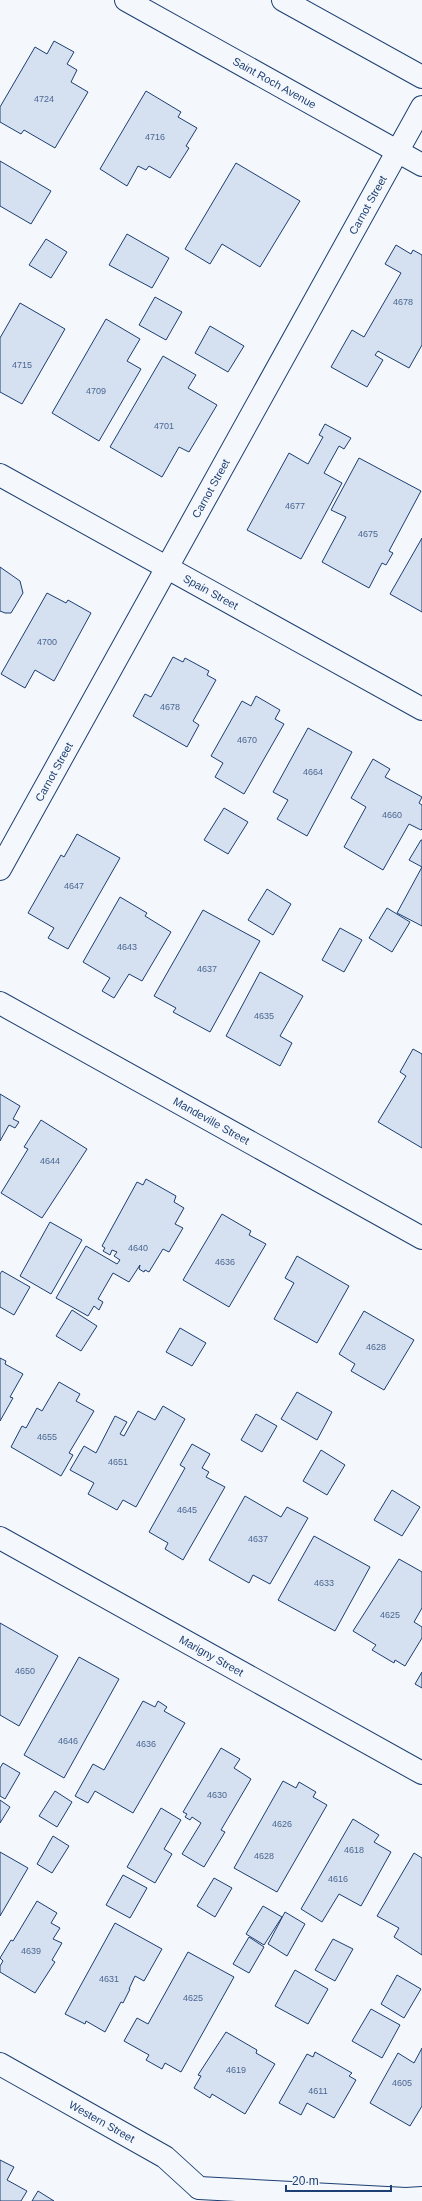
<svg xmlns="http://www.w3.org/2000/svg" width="422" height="2201" font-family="Helvetica,sans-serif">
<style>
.building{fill:#d5e0f0;stroke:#1d3f73}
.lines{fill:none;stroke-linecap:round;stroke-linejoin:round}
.minor-casing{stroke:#1d3f73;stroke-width:24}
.minor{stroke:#f4f7fb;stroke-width:22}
.labels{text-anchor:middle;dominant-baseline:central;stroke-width:3;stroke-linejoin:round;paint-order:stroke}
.number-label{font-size:9px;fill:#4b6792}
.street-label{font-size:11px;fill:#1d3f73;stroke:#f4f7fb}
</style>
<rect width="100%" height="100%" fill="#f4f7fb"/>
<!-- building -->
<g class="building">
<path d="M 54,41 L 74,52 L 67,64 L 77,70 L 71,82 L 88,92 L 55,148 L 24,130 L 21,134 L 0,122 L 0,107 L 35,47 L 47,54 Z"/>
<path d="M 146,91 L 181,112 L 178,117 L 197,128 L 186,146 L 189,148 L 170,178 L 149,166 L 146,170 L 138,166 L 127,186 L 100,169 Z"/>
<path d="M 0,161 L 51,191 L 31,224 L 0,206 Z"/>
<path d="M 236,163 L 300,201 L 260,267 L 222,244 L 210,264 L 185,249 Z"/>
<path d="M 127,234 L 169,258 L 152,288 L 109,265 Z"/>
<path d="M 46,239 L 67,252 L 51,278 L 29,265 Z"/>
<path d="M 396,245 L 411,254 L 413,250 L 422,255 L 422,345 L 409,368 L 378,351 L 375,355 L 383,360 L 367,387 L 331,367 L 352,330 L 364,337 L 401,273 L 385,264 Z"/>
<path d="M 155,297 L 182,312 L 166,340 L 139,325 Z"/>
<path d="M 20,303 L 65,329 L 22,404 L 0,392 L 0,338 Z"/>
<path d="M 106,319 L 140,339 L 127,361 L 141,369 L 99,441 L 52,413 Z"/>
<path d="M 210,326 L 244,346 L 228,372 L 195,353 Z"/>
<path d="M 163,356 L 196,375 L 188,388 L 217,405 L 189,452 L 179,447 L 162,477 L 110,447 Z"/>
<path d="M 325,424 L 351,438 L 344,449 L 339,446 L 324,473 L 342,483 L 301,559 L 247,530 L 289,453 L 308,464 L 323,437 L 319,435 Z"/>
<path d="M 359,458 L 421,491 L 389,551 L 393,553 L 386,565 L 382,563 L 369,588 L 322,562 L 346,517 L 331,510 Z"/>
<path d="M 422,538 L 422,612 L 390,594 Z"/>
<path d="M 0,567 L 20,581 L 23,593 L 11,613 L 5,613 L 0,611 Z"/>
<path d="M 47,593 L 66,603 L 68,600 L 91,613 L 54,681 L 35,670 L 25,688 L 1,674 Z"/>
<path d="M 173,657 L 183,662 L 185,658 L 209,671 L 207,675 L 216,680 L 193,721 L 199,725 L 187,747 L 133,716 L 145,694 L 151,697 Z"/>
<path d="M 256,696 L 280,710 L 275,719 L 284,724 L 244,794 L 215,777 L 223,763 L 211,756 L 242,701 L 251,706 Z"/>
<path d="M 308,728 L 352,752 L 307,836 L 277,819 L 288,800 L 273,792 Z"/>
<path d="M 373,759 L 390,769 L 385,777 L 422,797 L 419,803 L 422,805 L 422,829 L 421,830 L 409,824 L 383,870 L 344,847 L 366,807 L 351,798 Z"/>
<path d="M 224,808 L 248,822 L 228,854 L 204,840 Z"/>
<path d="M 77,834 L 120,858 L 68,949 L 48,938 L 54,928 L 28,913 L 61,855 L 64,857 Z"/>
<path d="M 421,840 L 422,840 L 422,867 L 409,860 Z"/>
<path d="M 422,867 L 422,926 L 397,913 Z"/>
<path d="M 267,889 L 291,904 L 273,935 L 248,920 Z"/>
<path d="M 120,897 L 147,913 L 145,916 L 171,932 L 142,981 L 129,974 L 114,998 L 102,991 L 110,978 L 83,962 Z"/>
<path d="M 387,908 L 410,922 L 392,952 L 369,938 Z"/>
<path d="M 203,910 L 260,941 L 210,1032 L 173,1012 L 176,1008 L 154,996 Z"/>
<path d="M 340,928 L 362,940 L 344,972 L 322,960 Z"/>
<path d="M 260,972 L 303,996 L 280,1036 L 292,1043 L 280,1066 L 226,1036 Z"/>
<path d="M 413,1049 L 422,1054 L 422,1148 L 378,1122 L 406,1076 L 400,1072 Z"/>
<path d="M 0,1094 L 20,1106 L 13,1119 L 19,1122 L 15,1128 L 9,1125 L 0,1141 Z"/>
<path d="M 41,1120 L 87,1149 L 42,1218 L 1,1193 L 28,1149 L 24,1147 Z"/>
<path d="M 146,1179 L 176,1196 L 174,1202 L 184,1208 L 175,1224 L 183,1228 L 169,1252 L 163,1249 L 149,1272 L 145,1270 L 144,1272 L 139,1269 L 140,1265 L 129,1282 L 113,1273 L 98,1299 L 103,1302 L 99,1310 L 94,1306 L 88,1316 L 56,1298 L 86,1246 L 117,1264 L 120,1260 L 114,1256 L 117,1252 L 112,1250 L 110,1255 L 103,1251 L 105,1248 L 102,1246 L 137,1182 L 143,1185 Z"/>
<path d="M 222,1214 L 251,1231 L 249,1235 L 266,1244 L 229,1307 L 183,1280 Z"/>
<path d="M 50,1222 L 82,1240 L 51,1294 L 20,1276 Z"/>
<path d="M 297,1256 L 349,1286 L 317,1343 L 274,1319 L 294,1283 L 285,1278 Z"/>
<path d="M 2,1271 L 30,1287 L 14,1315 L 0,1307 L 0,1274 Z"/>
<path d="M 72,1310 L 97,1326 L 81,1351 L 56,1336 Z"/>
<path d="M 364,1311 L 414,1340 L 384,1390 L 351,1371 L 355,1364 L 339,1354 Z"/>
<path d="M 180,1328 L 206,1343 L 192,1366 L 166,1352 Z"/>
<path d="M 0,1358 L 6,1361 L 5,1364 L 23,1374 L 10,1397 L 13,1398 L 0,1421 Z"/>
<path d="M 59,1382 L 80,1394 L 76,1401 L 94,1411 L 69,1453 L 73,1455 L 61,1476 L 11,1447 L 22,1426 L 26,1428 L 37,1408 L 42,1411 Z"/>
<path d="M 297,1392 L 332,1412 L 317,1440 L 281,1419 Z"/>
<path d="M 163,1406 L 185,1419 L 136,1507 L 123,1500 L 117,1510 L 88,1494 L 94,1483 L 70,1470 L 84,1446 L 96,1453 L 115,1416 L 127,1422 L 120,1434 L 124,1436 L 138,1411 L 155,1420 Z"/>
<path d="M 256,1414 L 277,1426 L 262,1452 L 241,1440 Z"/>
<path d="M 192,1444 L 210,1454 L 202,1468 L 209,1472 L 206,1477 L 225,1487 L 183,1560 L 165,1549 L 168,1543 L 149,1532 L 185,1468 L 180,1465 Z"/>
<path d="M 321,1450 L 345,1465 L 327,1495 L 303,1481 Z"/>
<path d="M 392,1490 L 420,1507 L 402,1536 L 374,1520 Z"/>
<path d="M 245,1496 L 281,1517 L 287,1507 L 308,1518 L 270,1584 L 253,1575 L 249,1583 L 209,1560 Z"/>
<path d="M 314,1536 L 370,1567 L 335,1631 L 278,1600 Z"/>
<path d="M 399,1559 L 422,1572 L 422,1608 L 414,1622 L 422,1627 L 422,1638 L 405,1666 L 395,1660 L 394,1663 L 372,1650 L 376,1645 L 353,1631 Z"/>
<path d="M 0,1623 L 58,1656 L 19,1726 L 0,1715 Z"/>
<path d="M 79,1657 L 119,1679 L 64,1778 L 24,1755 Z"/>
<path d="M 422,1672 L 422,1688 L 415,1684 Z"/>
<path d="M 143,1701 L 155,1707 L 158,1701 L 167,1707 L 164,1711 L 185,1723 L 133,1813 L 95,1791 L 88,1803 L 75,1796 L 93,1764 L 104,1770 Z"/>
<path d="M 221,1748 L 240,1759 L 234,1768 L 251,1779 L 221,1830 L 225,1832 L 204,1867 L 182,1854 L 201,1823 L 192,1817 L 190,1820 L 185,1817 L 187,1814 L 183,1812 Z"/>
<path d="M 3,1763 L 20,1773 L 5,1799 L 0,1796 L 0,1768 Z"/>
<path d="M 283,1781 L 296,1788 L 299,1782 L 316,1792 L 313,1797 L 327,1805 L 277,1892 L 234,1868 Z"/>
<path d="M 55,1791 L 72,1802 L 57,1827 L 39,1816 Z"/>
<path d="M 0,1800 L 10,1807 L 0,1823 Z"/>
<path d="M 161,1808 L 181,1820 L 164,1849 L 172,1854 L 155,1883 L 127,1867 Z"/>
<path d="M 353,1819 L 379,1835 L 374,1842 L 391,1852 L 361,1906 L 339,1894 L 322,1922 L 301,1909 Z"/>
<path d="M 53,1836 L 69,1846 L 52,1873 L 37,1864 Z"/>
<path d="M 0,1852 L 28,1868 L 0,1916 Z"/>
<path d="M 414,1853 L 422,1858 L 422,1955 L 394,1937 L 399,1928 L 377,1916 Z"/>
<path d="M 123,1875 L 147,1888 L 130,1918 L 106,1905 Z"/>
<path d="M 214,1878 L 232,1888 L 215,1917 L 197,1906 Z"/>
<path d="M 37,1901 L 57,1913 L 51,1923 L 60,1928 L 53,1939 L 62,1943 L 52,1960 L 55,1962 L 35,1993 L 0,1972 L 0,1966 L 3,1961 L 0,1958 L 11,1940 L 13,1941 Z"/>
<path d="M 263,1906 L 282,1917 L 264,1945 L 246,1934 Z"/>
<path d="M 285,1912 L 305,1924 L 287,1956 L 268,1944 Z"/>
<path d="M 115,1923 L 162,1949 L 144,1981 L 135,1976 L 129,1989 L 130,1989 L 123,2003 L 121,2002 L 105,2032 L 86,2021 L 85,2024 L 65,2014 Z"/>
<path d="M 249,1937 L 264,1947 L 249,1973 L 233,1964 Z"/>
<path d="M 333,1939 L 353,1949 L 335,1981 L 315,1970 Z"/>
<path d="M 188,1952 L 234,1977 L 181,2072 L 165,2063 L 162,2069 L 146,2060 L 149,2055 L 124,2041 L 137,2018 L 148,2024 Z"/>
<path d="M 295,1970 L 328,1989 L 308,2024 L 275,2006 Z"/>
<path d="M 397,1975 L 421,1989 L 404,2018 L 381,2004 Z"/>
<path d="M 371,2009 L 400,2025 L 382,2058 L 352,2041 Z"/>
<path d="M 226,2032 L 257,2050 L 256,2053 L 275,2064 L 245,2114 L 212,2094 L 210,2098 L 194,2088 L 201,2076 L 198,2075 Z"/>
<path d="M 422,2048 L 422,2106 L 410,2126 L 370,2103 L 398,2053 L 414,2063 Z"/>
<path d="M 315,2052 L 352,2073 L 349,2076 L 356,2080 L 334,2118 L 307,2103 L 301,2115 L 279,2103 L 307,2054 L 313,2057 Z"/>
<path d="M 0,2160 L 14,2167 L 7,2180 L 27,2191 L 21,2201 L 0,2201 Z"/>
<path d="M 38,2191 L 54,2201 L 32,2201 Z"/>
</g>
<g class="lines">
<defs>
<g id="minor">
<path id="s1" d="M 126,0 L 422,165"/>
<path d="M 283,0 L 422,77"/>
<path id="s2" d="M 0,475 L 422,709"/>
<path id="s3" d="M 0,869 L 422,107"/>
<path id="s4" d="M 0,1003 L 422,1238"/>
<path id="s5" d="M 0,1538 L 422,1773"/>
<path id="s6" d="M 0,2064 L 165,2157 L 199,2188"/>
<path d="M 199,2188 L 406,2199 L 422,2198"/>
</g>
</defs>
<!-- minor casing -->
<use href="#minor" class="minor-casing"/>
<!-- minor -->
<use href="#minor" class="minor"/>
</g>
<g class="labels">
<!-- number labels -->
<g class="number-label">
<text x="44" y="99">4724</text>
<text x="155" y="137">4716</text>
<text x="403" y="302">4678</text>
<text x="22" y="365">4715</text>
<text x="96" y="391">4709</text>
<text x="164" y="426">4701</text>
<text x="295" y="506">4677</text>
<text x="368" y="534">4675</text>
<text x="47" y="642">4700</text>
<text x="170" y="707">4678</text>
<text x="247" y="740">4670</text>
<text x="313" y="772">4664</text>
<text x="392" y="815">4660</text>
<text x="74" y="886">4647</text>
<text x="127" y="947">4643</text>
<text x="207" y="969">4637</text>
<text x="264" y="1016">4635</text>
<text x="50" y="1161">4644</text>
<text x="138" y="1248">4640</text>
<text x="225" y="1262">4636</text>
<text x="376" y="1347">4628</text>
<text x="47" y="1437">4655</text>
<text x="118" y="1462">4651</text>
<text x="187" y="1510">4645</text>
<text x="258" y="1539">4637</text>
<text x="324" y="1583">4633</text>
<text x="390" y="1615">4625</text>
<text x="25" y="1671">4650</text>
<text x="68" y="1741">4646</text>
<text x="146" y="1744">4636</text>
<text x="217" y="1795">4630</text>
<text x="282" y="1824">4626</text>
<text x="354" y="1850">4618</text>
<text x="264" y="1856">4628</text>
<text x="338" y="1879">4616</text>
<text x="31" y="1951">4639</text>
<text x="109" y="1979">4631</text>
<text x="193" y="1998">4625</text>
<text x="236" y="2070">4619</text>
<text x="402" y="2083">4605</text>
<text x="318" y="2091">4611</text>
</g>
<!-- street labels -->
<g class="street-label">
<text stroke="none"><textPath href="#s1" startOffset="170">Saint Roch Avenue</textPath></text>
<text stroke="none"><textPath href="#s3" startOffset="759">Carnot Street</textPath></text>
<text stroke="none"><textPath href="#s3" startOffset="435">Carnot Street</textPath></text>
<text stroke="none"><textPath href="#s2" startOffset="241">Spain Street</textPath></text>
<text stroke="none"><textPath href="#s3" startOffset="111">Carnot Street</textPath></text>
<text stroke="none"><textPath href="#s4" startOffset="242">Mandeville Street</textPath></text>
<text stroke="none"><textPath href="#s5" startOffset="242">Marigny Street</textPath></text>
<text stroke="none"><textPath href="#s6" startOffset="117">Western Street</textPath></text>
</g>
</g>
<!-- scale -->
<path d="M286 2185v6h105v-6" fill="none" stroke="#1d3f73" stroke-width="2"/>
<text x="292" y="2185" font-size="12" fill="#1d3f73" stroke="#f4f7fb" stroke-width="3" paint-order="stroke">20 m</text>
</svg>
